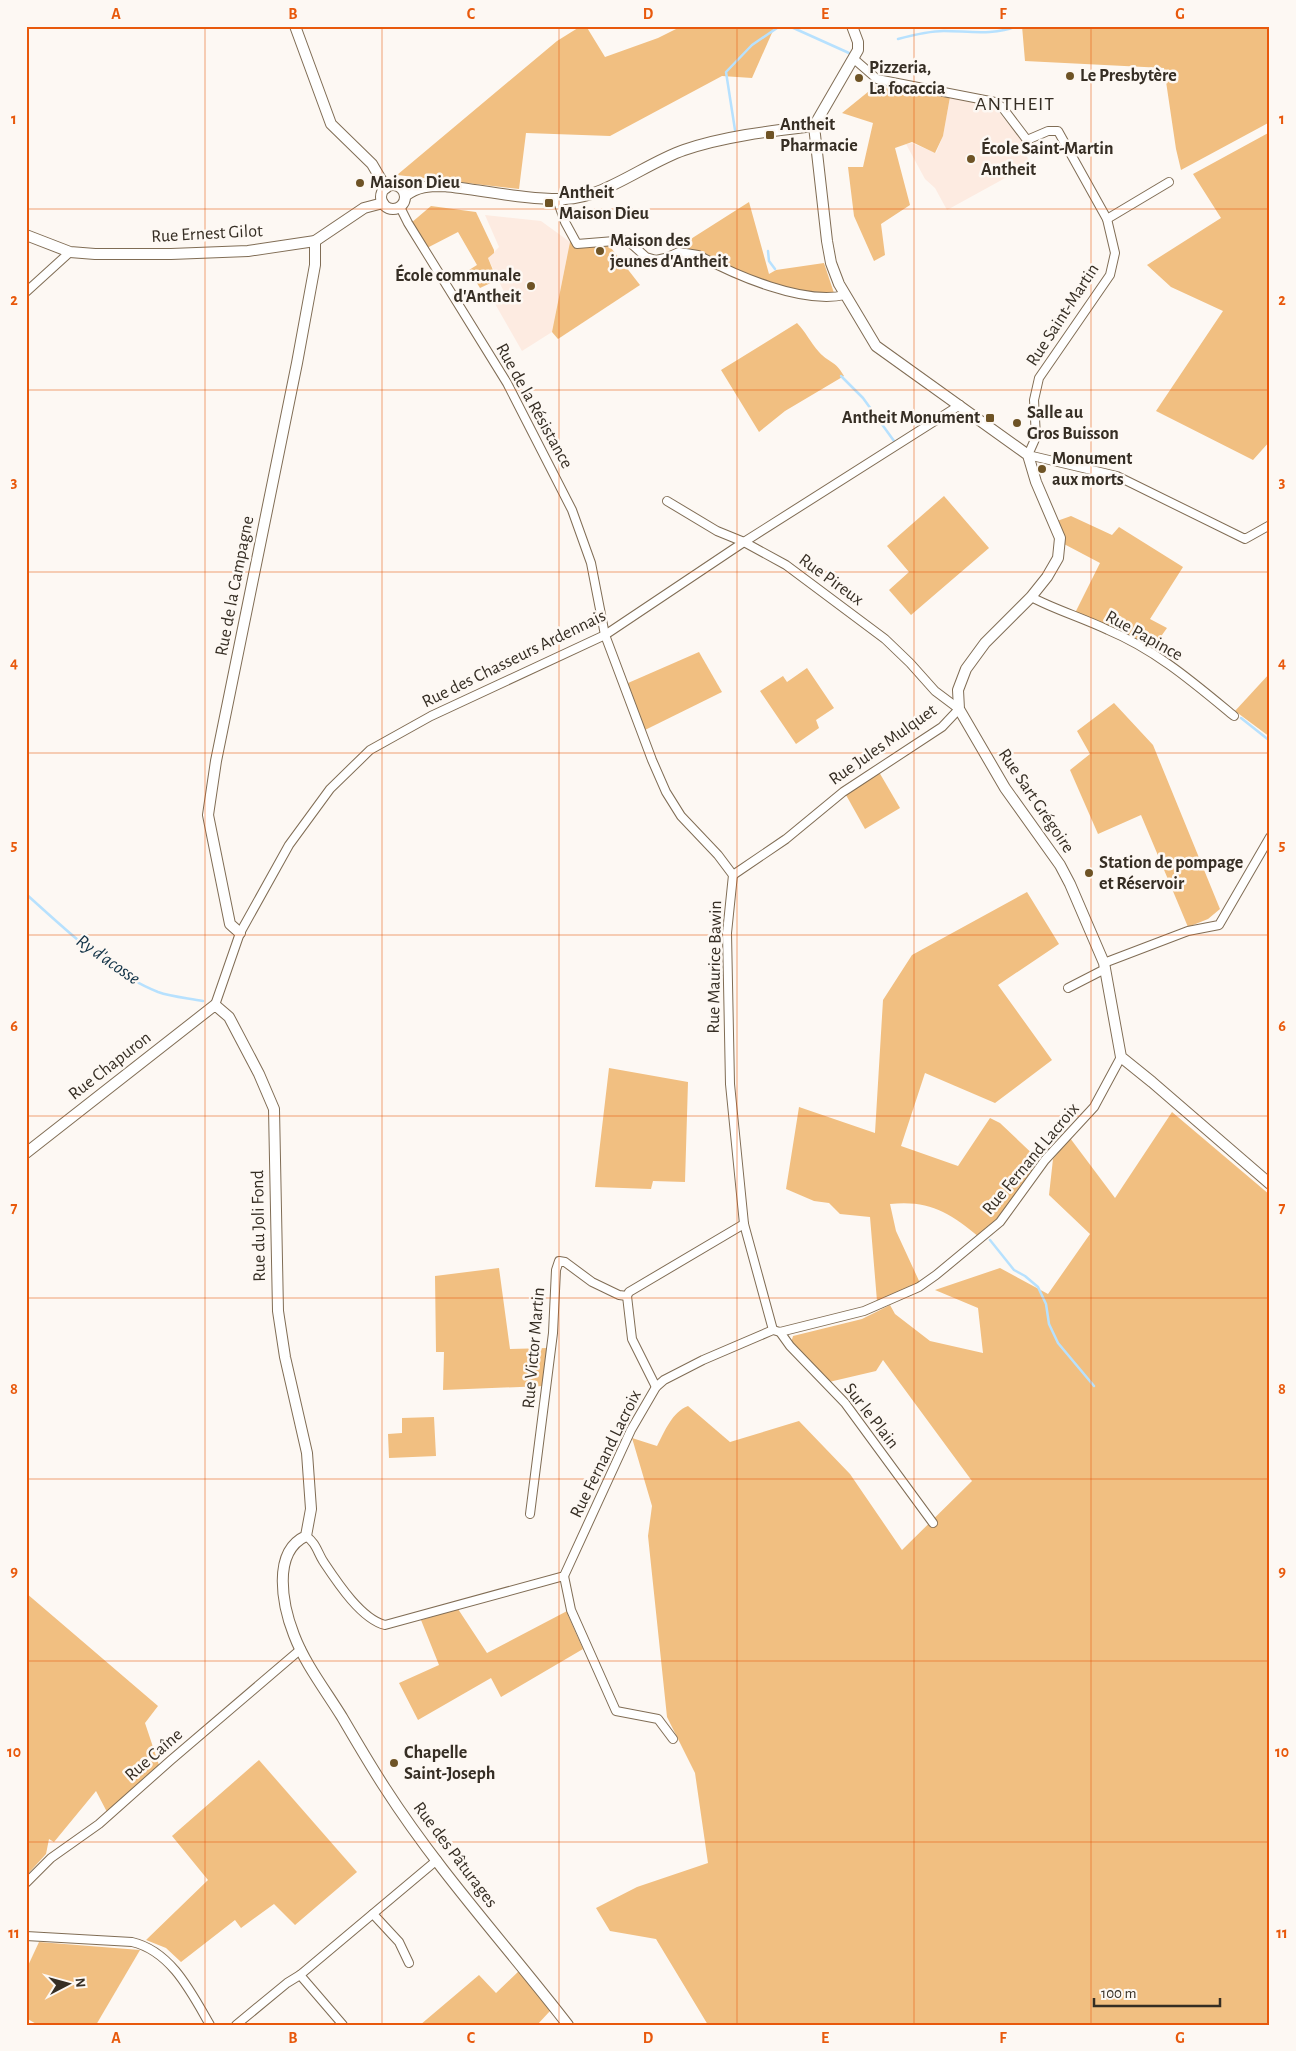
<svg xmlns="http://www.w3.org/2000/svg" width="1296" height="2051" font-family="'Alegreya Sans',sans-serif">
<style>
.education{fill:#fdebe1}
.green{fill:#f1bf81}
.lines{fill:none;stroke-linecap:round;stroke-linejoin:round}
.stream{stroke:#b7e1fe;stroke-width:2.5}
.minor-casing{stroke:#806d55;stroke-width:10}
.tertiary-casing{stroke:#806d55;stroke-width:12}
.minor{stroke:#fff;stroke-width:8}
.tertiary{stroke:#fff;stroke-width:10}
.grid{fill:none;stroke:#e8590c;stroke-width:1;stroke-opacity:0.55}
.poi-dot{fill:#6e5325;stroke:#fdf8f3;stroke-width:2}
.labels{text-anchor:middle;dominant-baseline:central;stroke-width:5;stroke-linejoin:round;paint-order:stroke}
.poi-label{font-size:18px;font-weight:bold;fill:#362e24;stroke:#fdf8f3;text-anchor:start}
.street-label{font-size:18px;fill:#362e24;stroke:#fdf8f3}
.water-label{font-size:19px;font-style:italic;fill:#123347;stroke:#fdf8f3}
.quarter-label{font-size:20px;letter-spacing:1px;fill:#362e24;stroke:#fdf8f3}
.neatline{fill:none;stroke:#e8590c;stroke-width:2}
.grid-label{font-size:16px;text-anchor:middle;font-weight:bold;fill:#e8590c}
</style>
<rect width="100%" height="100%" fill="#fdf8f3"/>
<!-- education -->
<g class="education">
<path d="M 950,97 L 994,106 L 1026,146 L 1022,148 L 1031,164 L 947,210 L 935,188 L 925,179 L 906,144 L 912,143 L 936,153 L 943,136 Z"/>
<path d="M 485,215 L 541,221 L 570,242 L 552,332 L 522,351 L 494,302 L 504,292 L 488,258 L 499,247 Z"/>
</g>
<!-- green -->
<g class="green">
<path d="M 581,26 L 586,26 L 605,57 L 658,38 L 682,26 L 775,26 L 752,78 L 722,76 L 610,136 L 526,133 L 519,189 L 397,175 L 557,41 Z"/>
<path d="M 1022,26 L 1270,26 L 1270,122 L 1181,170 L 1176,149 L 1164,68 L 1025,61 Z"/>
<path d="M 879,83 C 903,91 926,90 950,97 L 943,136 L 935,153 L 912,142 L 895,148 L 910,205 L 881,224 L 885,255 L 874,261 L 854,216 L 848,167 L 863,167 L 873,123 L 842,113 Z"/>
<path d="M 1270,132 L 1270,441 L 1253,460 L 1156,411 L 1223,311 L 1171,287 L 1147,265 L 1221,218 L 1193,174 Z"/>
<path d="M 749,202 L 769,274 L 776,270 L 824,263 L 834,293 L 793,290 L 732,269 L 698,252 L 675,249 Z"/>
<path d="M 431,206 L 476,212 L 494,250 L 494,253 L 488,258 L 497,280 L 480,288 L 469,270 L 477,265 L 458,232 L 427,248 L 411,223 Z"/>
<path d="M 570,242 L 608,244 L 640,285 L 558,339 L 552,332 Z"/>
<path d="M 797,323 C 806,332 810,342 819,352 C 829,363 835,360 844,376 L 785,411 L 759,432 L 721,370 Z"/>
<path d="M 944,496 L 989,548 L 911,615 L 889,590 L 909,572 L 887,546 Z"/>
<path d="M 1071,516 L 1112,535 L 1119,527 L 1183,567 L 1150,619 L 1167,628 L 1152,649 L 1136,639 L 1075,613 L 1100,563 L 1064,544 L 1057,521 Z"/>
<path d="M 699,652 L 722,692 L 645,730 L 628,683 Z"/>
<path d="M 807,668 L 834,708 L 816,720 L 819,728 L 796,744 L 760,691 L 783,676 L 787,682 Z"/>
<path d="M 1270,673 L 1270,737 L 1235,711 Z"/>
<path d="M 1114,703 L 1153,745 L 1220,909 L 1208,919 L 1188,927 L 1141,815 L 1098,834 L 1070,770 L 1090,754 L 1077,731 Z"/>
<path d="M 879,772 L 900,808 L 865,829 L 846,795 Z"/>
<path d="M 1027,892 L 1059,944 L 998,985 L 1052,1060 L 995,1103 L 925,1073 L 901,1146 L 958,1166 L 990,1118 L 1000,1123 L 1040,1161 L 1007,1208 L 979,1237 C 949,1212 929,1200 890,1204 L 896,1231 L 920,1283 L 877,1301 L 870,1217 L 840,1214 L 829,1203 L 814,1201 L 786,1189 L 799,1107 L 875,1133 L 883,1000 L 912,955 Z"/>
<path d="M 609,1068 L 688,1082 L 685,1182 L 653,1181 L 651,1189 L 595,1187 Z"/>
<path d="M 1172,1112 L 1270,1195 L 1270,2025 L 708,2025 L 656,1939 L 610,1931 L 596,1908 L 637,1887 L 708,1863 L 695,1773 L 667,1717 L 648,1536 L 652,1506 L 632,1438 L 657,1446 C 665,1431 672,1412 688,1406 L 730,1442 L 799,1421 L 850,1474 L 902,1550 L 972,1481 L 883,1360 L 876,1371 L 829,1382 L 791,1343 L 793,1336 L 862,1319 L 890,1305 L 895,1314 L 930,1341 L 983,1353 L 978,1308 L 935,1290 L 1000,1268 L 1048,1294 L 1090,1234 L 1049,1195 L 1053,1159 L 1070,1138 L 1115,1198 Z"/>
<path d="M 499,1268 L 510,1349 L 547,1348 L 544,1386 L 443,1390 L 444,1352 L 436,1352 L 435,1276 Z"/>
<path d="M 434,1417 L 436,1456 L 389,1458 L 388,1434 L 402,1433 L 402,1418 Z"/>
<path d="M 26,1593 L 158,1706 L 145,1723 L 159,1765 L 107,1812 L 96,1791 L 54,1842 L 49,1839 L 46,1854 L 26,1876 Z"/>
<path d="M 458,1609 L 487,1653 L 569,1610 L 568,1615 L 583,1649 L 501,1697 L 491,1678 L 418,1720 L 399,1683 L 439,1665 L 421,1620 Z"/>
<path d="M 259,1760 L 357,1872 L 295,1925 L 274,1904 L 241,1928 L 235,1920 L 181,1962 L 166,1948 L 146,1940 L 208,1880 L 172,1836 Z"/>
<path d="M 39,1942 L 140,1950 L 96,2025 L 38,2025 L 26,2018 L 26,1970 Z"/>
<path d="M 520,1970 L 550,2011 L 537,2025 L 420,2025 L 479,1975 L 496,1993 Z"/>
</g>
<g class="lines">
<!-- stream -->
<g class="stream">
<path d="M 789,26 L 849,53"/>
<path d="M 898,39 C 913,35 928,31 944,31 C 968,31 993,36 1017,26"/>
<path d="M 735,130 L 726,72 L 752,45 L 780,26"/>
<path d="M 768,251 L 769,261 L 775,269"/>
<path d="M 841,376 L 863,398 L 894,441"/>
<path d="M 1241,718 L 1270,741"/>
<path d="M 26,894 C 63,927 111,974 158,992 C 172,997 188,998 203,1001"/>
<path d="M 990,1240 L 1014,1270 L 1025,1276 L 1038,1287 L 1046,1304 L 1049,1324 L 1058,1343 L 1094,1386"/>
</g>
<defs>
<g id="minor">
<path d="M 854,59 L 877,79 L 995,102 L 1002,107 L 1027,140 L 1048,131 L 1058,131 L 1107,219 L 1115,253 L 1110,275 L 1039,378 L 1034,400 L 1036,437 L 1028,455 L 1117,476 L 1245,539 L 1270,525"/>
<path d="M 557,199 L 565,222 L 577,244 L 627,240 L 646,257 L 656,260 L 665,258 L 679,252 L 698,255 C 735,275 803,305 845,295"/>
<path d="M 400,207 L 408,223 L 507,383 L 572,510 L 591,563 L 605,635 L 652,760 L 666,792 L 681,816 L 718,855 L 733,875 L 727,933 L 730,1084 L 744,1224 L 773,1330"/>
<path d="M 1107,219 L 1169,182"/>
<path d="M 26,292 L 70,252"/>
<path d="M 667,501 L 717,531 L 744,542 L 786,565 L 885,639 L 910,663 L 935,691 L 959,709 L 942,727 L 843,792 L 786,839 L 733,875"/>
<path d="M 1031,597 C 1056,610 1083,618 1108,630 C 1156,650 1194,683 1234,716"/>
<path d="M 1104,963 L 1188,931 L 1219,925 L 1270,837"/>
<path d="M 1068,988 L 1105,969"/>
<path d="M 215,1005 L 240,933 L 289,845 L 330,789 L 370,750 L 431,716 L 605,635 L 744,542 L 960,405"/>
<path d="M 780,1332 L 790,1346 L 845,1403 L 933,1523"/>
<path d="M 656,1387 L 632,1339 L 627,1296 L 629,1292 L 744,1224"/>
<path d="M 530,1514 L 553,1333 L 556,1270 L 559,1261 L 565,1262 L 592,1282 L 619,1295 L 627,1296"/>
<path d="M 306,1536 C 316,1543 317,1551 323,1561 C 337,1582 361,1619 385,1625 L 564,1576 L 631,1430 L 656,1387 L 664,1380 L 703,1360 L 773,1330 L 780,1332 L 864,1311 L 919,1287 L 936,1275 L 1000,1222 L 1045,1160 L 1094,1107 L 1121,1057"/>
<path d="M 564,1576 L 571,1610 L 616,1711 L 658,1719 L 673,1739"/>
<path d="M 26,1883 L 51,1858 L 99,1824 L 171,1760 L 301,1649"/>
<path d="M 373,1914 L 399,1942 L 409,1963"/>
<path d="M 26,1936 L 132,1942 C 171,1951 191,1992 210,2025"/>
<path d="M 300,1975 L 343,2025"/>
<path d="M 236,2025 L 287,1983 L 300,1975 L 437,1860"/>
</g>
<g id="tertiary">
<path d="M 295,26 L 331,124 L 372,164 L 386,188"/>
<path d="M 852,26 L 858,42 L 858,50 L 814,126 L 827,241 L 831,263 L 839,284 L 876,346 L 1028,455 L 1036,482 L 1060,538 L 1058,558 L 1047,577 L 1031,597 L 985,643 L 966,669 L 958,690 L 959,709 L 1005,788 L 1060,865 L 1070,884 L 1104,963 L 1121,1057 L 1152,1082 L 1270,1184"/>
<circle cx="393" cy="197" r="12"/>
<path d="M 405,196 C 418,186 429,186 444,186 C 483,190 526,200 565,199 C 604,198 646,163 684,150 C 725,136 771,131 814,126"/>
<path d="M 26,235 L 70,252 L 95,254 L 171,254 L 248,251 L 315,241 L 364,208 L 383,203"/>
<path d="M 240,933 L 230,924 L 208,815 L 216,761 L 297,363 L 315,265 L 315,241"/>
<path d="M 26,1153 L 215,1005 L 229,1017 L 259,1074 L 274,1109 L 278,1311 L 285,1357 L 307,1453 L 311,1509 L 306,1536 C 271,1552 283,1607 294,1635 C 305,1664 326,1691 342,1717 C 356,1741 370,1765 385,1788 C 439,1872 507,1946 568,2025"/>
</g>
</defs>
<!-- minor casing -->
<use href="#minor" class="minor-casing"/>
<!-- tertiary casing -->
<use href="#tertiary" class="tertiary-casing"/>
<!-- minor -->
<use href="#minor" class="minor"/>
<!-- tertiary -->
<use href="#tertiary" class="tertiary"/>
</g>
<!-- grid -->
<path class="grid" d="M 205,26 L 205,2025M 382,26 L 382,2025M 559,26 L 559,2025M 737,26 L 737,2025M 914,26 L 914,2025M 1091,26 L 1091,2025M 26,209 L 1270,209M 26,390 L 1270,390M 26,572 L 1270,572M 26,753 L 1270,753M 26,935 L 1270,935M 26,1116 L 1270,1116M 26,1298 L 1270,1298M 26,1479 L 1270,1479M 26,1661 L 1270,1661M 26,1842 L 1270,1842"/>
<!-- markers -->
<g class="poi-dot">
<circle cx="1070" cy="76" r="5"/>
<circle cx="859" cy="78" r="5"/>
<rect x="765" y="130" width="10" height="10" rx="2.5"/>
<circle cx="971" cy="159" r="5"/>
<circle cx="360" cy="183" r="5"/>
<rect x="544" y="198" width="10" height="10" rx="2.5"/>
<circle cx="600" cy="251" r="5"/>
<circle cx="531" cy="286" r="5"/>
<rect x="985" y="413" width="10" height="10" rx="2.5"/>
<circle cx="1017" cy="423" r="5"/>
<circle cx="1042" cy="469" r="5"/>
<circle cx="1089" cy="873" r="5"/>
<circle cx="394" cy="1763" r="5"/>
</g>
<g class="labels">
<!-- poi labels -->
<g class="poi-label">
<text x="869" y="68">Pizzeria,<tspan x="869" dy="21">La focaccia</tspan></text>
<text x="1080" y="76">Le Presbytère</text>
<text x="780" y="125">Antheit<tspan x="780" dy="21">Pharmacie</tspan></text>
<text x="981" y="149">École Saint-Martin<tspan x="981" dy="21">Antheit</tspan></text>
<text x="370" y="183">Maison Dieu</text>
<text x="559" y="193">Antheit<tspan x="559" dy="21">Maison Dieu</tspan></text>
<text x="610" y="241">Maison des<tspan x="610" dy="21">jeunes d'Antheit</tspan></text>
<text x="521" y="276" text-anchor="end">École communale<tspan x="521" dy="21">d'Antheit</tspan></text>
<text x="1027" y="413">Salle au<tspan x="1027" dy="21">Gros Buisson</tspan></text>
<text x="980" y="418" text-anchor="end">Antheit Monument</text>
<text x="1052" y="459">Monument<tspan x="1052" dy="21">aux morts</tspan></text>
<text x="1099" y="863">Station de pompage<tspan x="1099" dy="21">et Réservoir</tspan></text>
<text x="404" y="1753">Chapelle<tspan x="404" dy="21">Saint-Joseph</tspan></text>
</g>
<!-- street labels -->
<g class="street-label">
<text transform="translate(207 234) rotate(-3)">Rue Ernest Gilot</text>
<text transform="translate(1063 315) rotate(-57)">Rue Saint-Martin</text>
<text transform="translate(534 406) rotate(61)">Rue de la Résistance</text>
<text transform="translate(831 580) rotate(36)">Rue Pireux</text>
<text transform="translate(235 586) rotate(-79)">Rue de la Campagne</text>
<text transform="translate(1144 636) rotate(29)">Rue Papince</text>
<text transform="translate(514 659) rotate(-26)">Rue des Chasseurs Ardennais</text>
<text transform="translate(883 745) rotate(-35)">Rue Jules Mulquet</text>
<text transform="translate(1036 801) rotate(56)">Rue Sart Grégoire</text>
<text transform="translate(715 967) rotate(-89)">Rue Maurice Bawin</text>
<text transform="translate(110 1066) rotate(-38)">Rue Chapuron</text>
<text transform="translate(1031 1159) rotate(-50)">Rue Fernand Lacroix</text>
<text transform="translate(259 1226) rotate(-91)">Rue du Joli Fond</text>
<text transform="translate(534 1348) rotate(-85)">Rue Victor Martin</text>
<text transform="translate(871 1416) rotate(52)">Sur le Plain</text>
<text transform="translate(606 1454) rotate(-64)">Rue Fernand Lacroix</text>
<text transform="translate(154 1755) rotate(-41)">Rue Caîne</text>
<text transform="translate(455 1855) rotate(53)">Rue des Pâturages</text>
</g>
<!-- water labels -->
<g class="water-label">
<text transform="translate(108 960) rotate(35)">Ry d'acosse</text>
</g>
<!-- quarter labels -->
<g class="quarter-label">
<text x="1015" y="104">ANTHEIT</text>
</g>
</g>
<!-- border -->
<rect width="1296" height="2051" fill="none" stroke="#fdf8f3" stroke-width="55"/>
<!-- north arrow -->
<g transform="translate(68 1984) rotate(84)" stroke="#fdf8f3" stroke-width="4" paint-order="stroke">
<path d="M0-4L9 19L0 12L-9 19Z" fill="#362e24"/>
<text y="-8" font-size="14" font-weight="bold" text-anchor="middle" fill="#362e24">N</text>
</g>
<!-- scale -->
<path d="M1094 1998v8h126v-8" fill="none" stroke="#362e24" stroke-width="2.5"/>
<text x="1101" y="1998" font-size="15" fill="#362e24" stroke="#fdf8f3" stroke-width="4" paint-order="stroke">100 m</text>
<rect x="28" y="28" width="1240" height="1996" class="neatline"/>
<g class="grid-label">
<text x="116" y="19">A</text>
<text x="293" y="19">B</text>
<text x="471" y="19">C</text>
<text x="648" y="19">D</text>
<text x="825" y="19">E</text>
<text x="1003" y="19">F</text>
<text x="1180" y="19">G</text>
<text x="14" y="124">1</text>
<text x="1282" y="124">1</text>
<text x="14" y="305">2</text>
<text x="1282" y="305">2</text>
<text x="14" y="487">3</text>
<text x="1282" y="487">3</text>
<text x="14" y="668">4</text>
<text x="1282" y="668">4</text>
<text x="14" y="850">5</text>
<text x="1282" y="850">5</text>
<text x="14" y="1031">6</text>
<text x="1282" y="1031">6</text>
<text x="14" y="1213">7</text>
<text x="1282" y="1213">7</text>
<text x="14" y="1394">8</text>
<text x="1282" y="1394">8</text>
<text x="14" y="1576">9</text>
<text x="1282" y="1576">9</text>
<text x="14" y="1757">10</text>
<text x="1282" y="1757">10</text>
<text x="14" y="1938">11</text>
<text x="1282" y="1938">11</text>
<text x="116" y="2043">A</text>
<text x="293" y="2043">B</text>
<text x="471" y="2043">C</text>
<text x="648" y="2043">D</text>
<text x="825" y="2043">E</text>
<text x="1003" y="2043">F</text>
<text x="1180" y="2043">G</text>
</g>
</svg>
